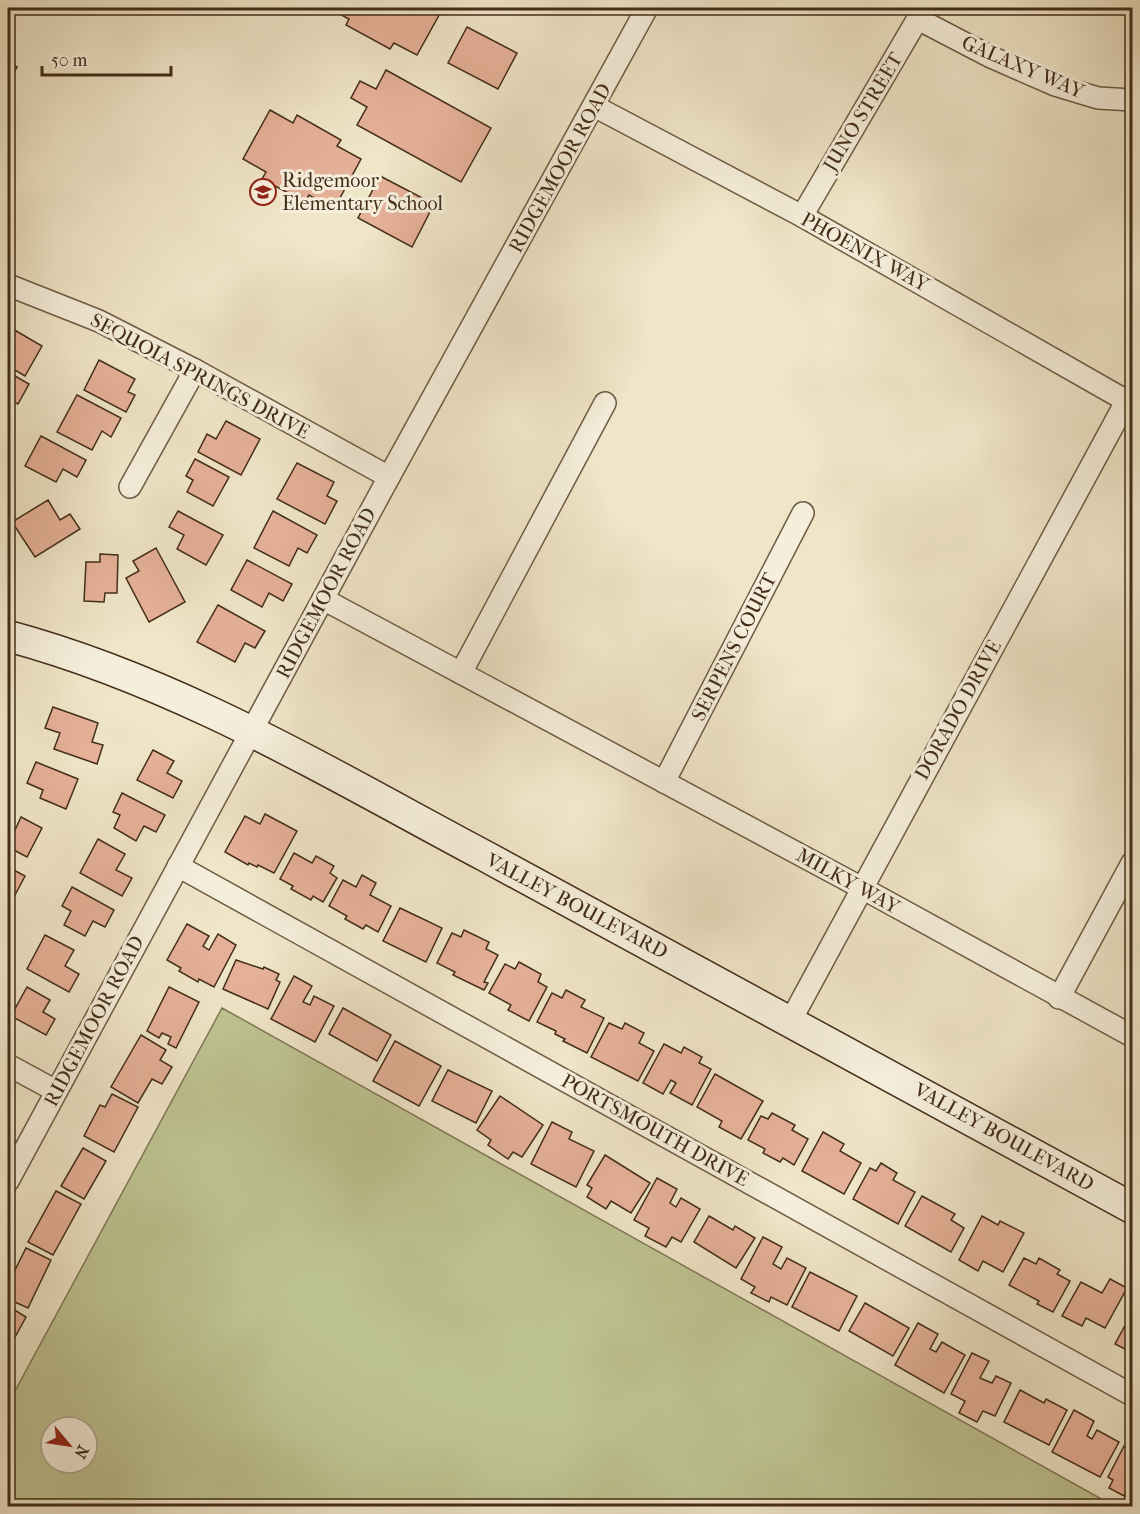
<svg xmlns="http://www.w3.org/2000/svg" width="1140" height="1514" font-family="'IM FELL French Canon',serif">
<style>
.green{fill:#bec392;stroke:#807856;stroke-width:1.5;fill-rule:evenodd}
.building{fill:#e5b098;stroke:#432d19;stroke-width:1.5}
.lines{fill:none;stroke-linecap:round;stroke-linejoin:round}
.street-casing{stroke:#6e5b44;stroke-width:24}
.secondary-casing{stroke:#432d19;stroke-width:33}
.street{stroke:#f5eedb;stroke-width:21}
.secondary{stroke:#f5eedb;stroke-width:30}
.labels{text-anchor:middle;dominant-baseline:central;stroke-width:6;stroke-linejoin:round;paint-order:stroke}
.street-label{font-size:20px;fill:#432d19;stroke:#f5eedb}
.poi-label{font-size:20px;fill:#432d19;stroke:#f5eedb;text-anchor:start}
</style>
<rect width="100%" height="100%" fill="#efe5c7"/>
<filter id="stains"><feTurbulence type="fractalNoise" baseFrequency=".00333" numOctaves="4"/><feColorMatrix values="0 0 0 0 .2 0 0 0 0 .09 0 0 0 0 .02 0 0 0 .5 -.17"/></filter>
<radialGradient id="worn" r=".72"><stop offset=".6" stop-color="#630" stop-opacity="0"/><stop offset="1" stop-color="#630" stop-opacity=".3"/></radialGradient>
<!-- green -->
<path class="green" d="M 222,1008 L 1114,1506 L 8,1506 L 8,1404 ZM 51,1427 L 87,1427 L 87,1463 L 51,1463 Z"/>
<!-- building -->
<g class="building">
<path d="M 329,8 L 443,8 L 417,55 L 394,43 L 390,49 L 346,25 L 349,19 Z"/>
<path d="M 467,27 L 517,53 L 498,89 L 448,63 Z"/>
<path d="M 8,61 L 17,67 L 8,84 Z"/>
<path d="M 386,70 L 491,128 L 461,182 L 357,125 L 367,107 L 351,98 L 360,81 L 376,89 Z"/>
<path d="M 270,110 L 293,123 L 297,115 L 341,140 L 337,146 L 361,159 L 334,209 L 309,195 L 305,202 L 262,179 L 266,172 L 243,159 Z"/>
<path d="M 380,176 L 434,204 L 412,247 L 358,218 Z"/>
<path d="M 11,328 L 42,346 L 25,376 L 8,366 L 8,335 Z"/>
<path d="M 99,360 L 135,379 L 128,392 L 135,395 L 126,412 L 84,390 Z"/>
<path d="M 8,372 L 29,384 L 18,404 L 12,401 L 8,409 Z"/>
<path d="M 77,395 L 121,418 L 111,437 L 102,431 L 92,450 L 57,432 Z"/>
<path d="M 226,421 L 260,439 L 241,475 L 198,452 L 207,434 L 216,439 Z"/>
<path d="M 41,436 L 86,460 L 77,477 L 63,469 L 56,482 L 25,466 Z"/>
<path d="M 195,459 L 229,477 L 213,506 L 187,492 L 193,480 L 186,476 Z"/>
<path d="M 297,463 L 334,482 L 327,496 L 337,501 L 325,524 L 277,499 Z"/>
<path d="M 48,500 L 60,520 L 70,514 L 80,529 L 35,557 L 12,522 Z"/>
<path d="M 178,511 L 223,535 L 206,565 L 177,549 L 184,535 L 169,527 Z"/>
<path d="M 273,511 L 317,535 L 307,553 L 298,548 L 289,566 L 254,548 Z"/>
<path d="M 156,548 L 185,602 L 149,622 L 126,578 L 139,571 L 133,561 Z"/>
<path d="M 100,554 L 118,555 L 117,593 L 105,593 L 104,602 L 84,601 L 86,562 L 100,562 Z"/>
<path d="M 247,560 L 292,584 L 283,601 L 269,593 L 262,607 L 231,590 Z"/>
<path d="M 218,605 L 265,631 L 255,648 L 245,643 L 235,662 L 197,642 Z"/>
<path d="M 53,707 L 98,723 L 92,742 L 103,745 L 97,764 L 54,749 L 60,733 L 45,728 Z"/>
<path d="M 153,750 L 174,761 L 167,773 L 182,781 L 173,798 L 137,780 Z"/>
<path d="M 36,762 L 78,779 L 66,809 L 40,798 L 43,790 L 27,783 Z"/>
<path d="M 122,793 L 165,815 L 156,832 L 144,826 L 136,841 L 114,828 L 120,815 L 113,812 Z"/>
<path d="M 265,814 L 297,831 L 274,873 L 258,865 L 257,867 L 249,863 L 248,865 L 225,852 L 245,816 L 260,824 Z"/>
<path d="M 21,817 L 42,828 L 27,857 L 8,847 L 8,827 L 15,830 Z"/>
<path d="M 98,839 L 125,854 L 116,870 L 132,878 L 122,896 L 80,873 Z"/>
<path d="M 294,853 L 312,863 L 316,856 L 334,866 L 330,873 L 337,878 L 323,902 L 313,896 L 311,900 L 291,889 L 293,886 L 280,879 Z"/>
<path d="M 8,867 L 25,876 L 15,895 L 8,891 Z"/>
<path d="M 362,875 L 376,883 L 370,895 L 391,906 L 378,932 L 366,925 L 363,929 L 345,919 L 347,916 L 329,906 L 343,880 L 356,887 Z"/>
<path d="M 72,887 L 114,910 L 105,927 L 93,921 L 85,936 L 64,925 L 71,911 L 62,906 Z"/>
<path d="M 400,908 L 442,928 L 426,962 L 383,941 Z"/>
<path d="M 187,924 L 209,936 L 203,946 L 209,950 L 218,934 L 236,945 L 214,987 L 199,979 L 198,982 L 179,971 L 181,968 L 167,960 Z"/>
<path d="M 464,930 L 489,942 L 486,949 L 498,955 L 484,982 L 488,983 L 484,990 L 453,975 L 455,972 L 437,963 L 452,933 L 461,937 Z"/>
<path d="M 45,935 L 74,950 L 65,966 L 79,974 L 69,992 L 27,969 Z"/>
<path d="M 236,960 L 263,969 L 264,967 L 279,974 L 276,980 L 280,982 L 268,1009 L 223,989 Z"/>
<path d="M 519,962 L 541,974 L 538,982 L 547,987 L 529,1021 L 508,1010 L 511,1005 L 489,993 L 505,964 L 515,969 Z"/>
<path d="M 294,976 L 312,986 L 303,1002 L 310,1005 L 314,996 L 334,1006 L 315,1042 L 271,1019 Z"/>
<path d="M 27,987 L 50,1000 L 43,1012 L 55,1019 L 46,1035 L 11,1016 Z"/>
<path d="M 169,987 L 199,1002 L 176,1048 L 168,1044 L 171,1037 L 162,1033 L 159,1038 L 147,1031 Z"/>
<path d="M 566,990 L 585,1000 L 581,1007 L 604,1018 L 587,1053 L 563,1041 L 565,1039 L 555,1034 L 556,1031 L 537,1022 L 552,993 L 562,998 Z"/>
<path d="M 343,1008 L 391,1035 L 377,1061 L 329,1034 Z"/>
<path d="M 609,1023 L 622,1029 L 625,1023 L 644,1033 L 639,1043 L 654,1051 L 638,1081 L 591,1057 Z"/>
<path d="M 141,1035 L 166,1050 L 160,1060 L 172,1067 L 162,1084 L 152,1079 L 138,1103 L 111,1087 Z"/>
<path d="M 395,1041 L 441,1066 L 419,1106 L 373,1081 Z"/>
<path d="M 664,1044 L 681,1053 L 684,1047 L 702,1057 L 699,1063 L 711,1069 L 692,1105 L 670,1093 L 676,1083 L 671,1080 L 663,1094 L 643,1083 Z"/>
<path d="M 448,1070 L 492,1091 L 476,1123 L 432,1101 Z"/>
<path d="M 715,1074 L 763,1101 L 741,1139 L 719,1127 L 722,1121 L 697,1107 Z"/>
<path d="M 112,1094 L 138,1107 L 114,1152 L 84,1136 L 100,1105 L 105,1107 Z"/>
<path d="M 500,1096 L 543,1125 L 522,1157 L 513,1152 L 508,1159 L 488,1145 L 491,1140 L 477,1130 Z"/>
<path d="M 772,1113 L 795,1125 L 792,1130 L 808,1139 L 794,1165 L 783,1158 L 780,1162 L 763,1153 L 765,1149 L 748,1140 L 761,1116 L 768,1119 Z"/>
<path d="M 552,1122 L 572,1132 L 569,1139 L 594,1151 L 576,1187 L 531,1164 Z"/>
<path d="M 823,1132 L 844,1144 L 840,1151 L 861,1163 L 844,1194 L 802,1171 Z"/>
<path d="M 83,1148 L 106,1161 L 84,1199 L 61,1186 Z"/>
<path d="M 605,1155 L 650,1183 L 631,1213 L 611,1201 L 606,1209 L 587,1197 L 592,1188 L 587,1185 Z"/>
<path d="M 881,1163 L 897,1173 L 893,1180 L 915,1192 L 898,1224 L 853,1199 L 870,1168 L 876,1171 Z"/>
<path d="M 657,1178 L 677,1189 L 670,1203 L 676,1207 L 681,1198 L 700,1209 L 681,1242 L 672,1237 L 666,1247 L 645,1236 L 649,1228 L 634,1220 Z"/>
<path d="M 56,1191 L 81,1204 L 53,1255 L 28,1242 Z"/>
<path d="M 922,1196 L 955,1214 L 951,1220 L 964,1228 L 951,1252 L 905,1226 Z"/>
<path d="M 709,1216 L 733,1230 L 735,1226 L 755,1238 L 736,1268 L 694,1242 Z"/>
<path d="M 982,1216 L 998,1225 L 1000,1221 L 1024,1233 L 1003,1272 L 983,1261 L 978,1271 L 959,1260 Z"/>
<path d="M 763,1237 L 782,1247 L 773,1264 L 781,1269 L 787,1258 L 806,1268 L 787,1305 L 771,1297 L 769,1302 L 751,1293 L 755,1287 L 741,1279 Z"/>
<path d="M 26,1248 L 51,1260 L 28,1308 L 8,1299 L 8,1271 L 13,1274 Z"/>
<path d="M 1024,1258 L 1036,1264 L 1039,1258 L 1060,1270 L 1057,1274 L 1070,1281 L 1053,1312 L 1037,1304 L 1039,1301 L 1009,1285 Z"/>
<path d="M 810,1272 L 857,1296 L 839,1331 L 792,1307 Z"/>
<path d="M 1110,1279 L 1127,1288 L 1105,1328 L 1086,1318 L 1082,1326 L 1062,1316 L 1081,1282 L 1102,1293 Z"/>
<path d="M 865,1303 L 909,1328 L 893,1356 L 849,1331 Z"/>
<path d="M 8,1306 L 26,1317 L 8,1350 Z"/>
<path d="M 1128,1320 L 1132,1323 L 1132,1356 L 1130,1354 L 1131,1352 L 1115,1344 Z"/>
<path d="M 918,1323 L 938,1334 L 930,1349 L 936,1352 L 942,1342 L 965,1355 L 944,1393 L 895,1365 Z"/>
<path d="M 972,1353 L 989,1361 L 980,1378 L 992,1383 L 996,1376 L 1011,1383 L 995,1416 L 983,1411 L 977,1422 L 959,1413 L 965,1401 L 951,1394 Z"/>
<path d="M 1020,1390 L 1044,1403 L 1046,1399 L 1067,1410 L 1049,1445 L 1004,1422 Z"/>
<path d="M 1074,1410 L 1094,1421 L 1087,1436 L 1092,1439 L 1097,1430 L 1119,1442 L 1100,1477 L 1052,1452 Z"/>
<path d="M 1124,1446 L 1132,1451 L 1132,1490 L 1128,1487 L 1124,1496 L 1109,1488 L 1113,1480 L 1108,1477 Z"/>
</g>
<g class="lines">
<defs>
<g id="street">
<path d="M 918,19 L 991,57 L 1055,85 L 1098,98 L 1132,100"/>
<path d="M 594,106 L 802,216 L 1132,404"/>
<path d="M 802,216 L 924,8"/>
<path d="M 8,285 L 99,321 L 195,370 L 389,477"/>
<path d="M 130,487 L 195,370"/>
<path d="M 323,599 L 862,888 L 1132,1036"/>
<path d="M 461,673 L 605,403"/>
<path d="M 664,782 L 803,513"/>
<path d="M 178,866 L 1132,1395"/>
<path d="M 1059,998 L 1132,863"/>
<path d="M 791,1020 L 1127,400"/>
<path d="M 8,1065 L 56,1091"/>
<path d="M 8,1181 L 389,477 L 647,8"/>
</g>
<path id="secondary" d="M 8,636 C 179,682 329,773 485,856 C 701,972 917,1089 1132,1208"/>
</defs>
<!-- street casing -->
<use href="#street" class="street-casing"/>
<!-- secondary casing -->
<use href="#secondary" class="secondary-casing"/>
<!-- street -->
<use href="#street" class="street"/>
<!-- secondary -->
<use href="#secondary" class="secondary"/>
</g>
<!-- icons -->
<defs>
<symbol id="school-ring" viewBox="-11 -11 22 22"><circle r="9.5" fill="#f5eedb" stroke="#8f2418" stroke-width="1.5"/><path d="M0-5L7-2L0 1L-7-2ZM-4 1L0 2.5L4 1V4Q0 6-4 4Z" fill="#8f2418"/></symbol>
</defs>
<g fill-rule="evenodd">
<use href="#school-ring" x="248" y="177" width="30" height="30"/>
</g>
<g class="labels">
<!-- street labels -->
<g class="street-label">
<text transform="translate(1023 67) rotate(23)">GALAXY WAY</text>
<text transform="translate(863 112) rotate(-59)">JUNO STREET</text>
<text transform="translate(560 168) rotate(-61)">RIDGEMOOR ROAD</text>
<text transform="translate(865 252) rotate(29)">PHOENIX WAY</text>
<text transform="translate(200 376) rotate(28)">SEQUOIA SPRINGS DRIVE</text>
<text transform="translate(326 593) rotate(-62)">RIDGEMOOR ROAD</text>
<text transform="translate(734 647) rotate(-63)">SERPENS COURT</text>
<text transform="translate(958 710) rotate(-61)">DORADO DRIVE</text>
<text transform="translate(848 881) rotate(29)">MILKY WAY</text>
<text transform="translate(577 906) rotate(28)">VALLEY BOULEVARD</text>
<text transform="translate(94 1021) rotate(-62)">RIDGEMOOR ROAD</text>
<text transform="translate(655 1130) rotate(29)">PORTSMOUTH DRIVE</text>
<text transform="translate(1004 1137) rotate(29)">VALLEY BOULEVARD</text>
</g>
<!-- poi labels -->
<g class="poi-label">
<text x="282" y="180">Ridgemoor<tspan x="282" dy="23">Elementary School</tspan></text>
</g>
</g>
<!-- margin -->
<rect width="1140" height="1514" fill="none" stroke="#efe5c7" stroke-width="30"/>
<rect x="9" y="9" width="1122" height="1496" fill="none" stroke="#432d19" stroke-width="3"/>
<rect x="15" y="15" width="1110" height="1484" fill="none" stroke="#432d19" stroke-width="1.5"/>
<!-- north arrow -->
<g transform="translate(69 1445) rotate(119)"><circle r="28" fill="#f5eedb" stroke="#aea18d" stroke-width="1.5"/>
<path d="M0-4.5L10 22L0 15L-10 22Z" fill="#8f2418"/>
<text y="-9" font-size="16" font-weight="bold" text-anchor="middle" fill="#432d19">N</text>
</g>
<!-- scale -->
<path d="M42 66v9h129v-9" fill="none" stroke="#432d19" stroke-width="3"/>
<text x="51" y="66" font-size="18" fill="#432d19" stroke="#f5eedb" stroke-width="4.5" paint-order="stroke">50 m</text>
<rect width="100%" height="100%" filter="url(#stains)"/>
<rect width="100%" height="100%" fill="url(#worn)"/>
</svg>
